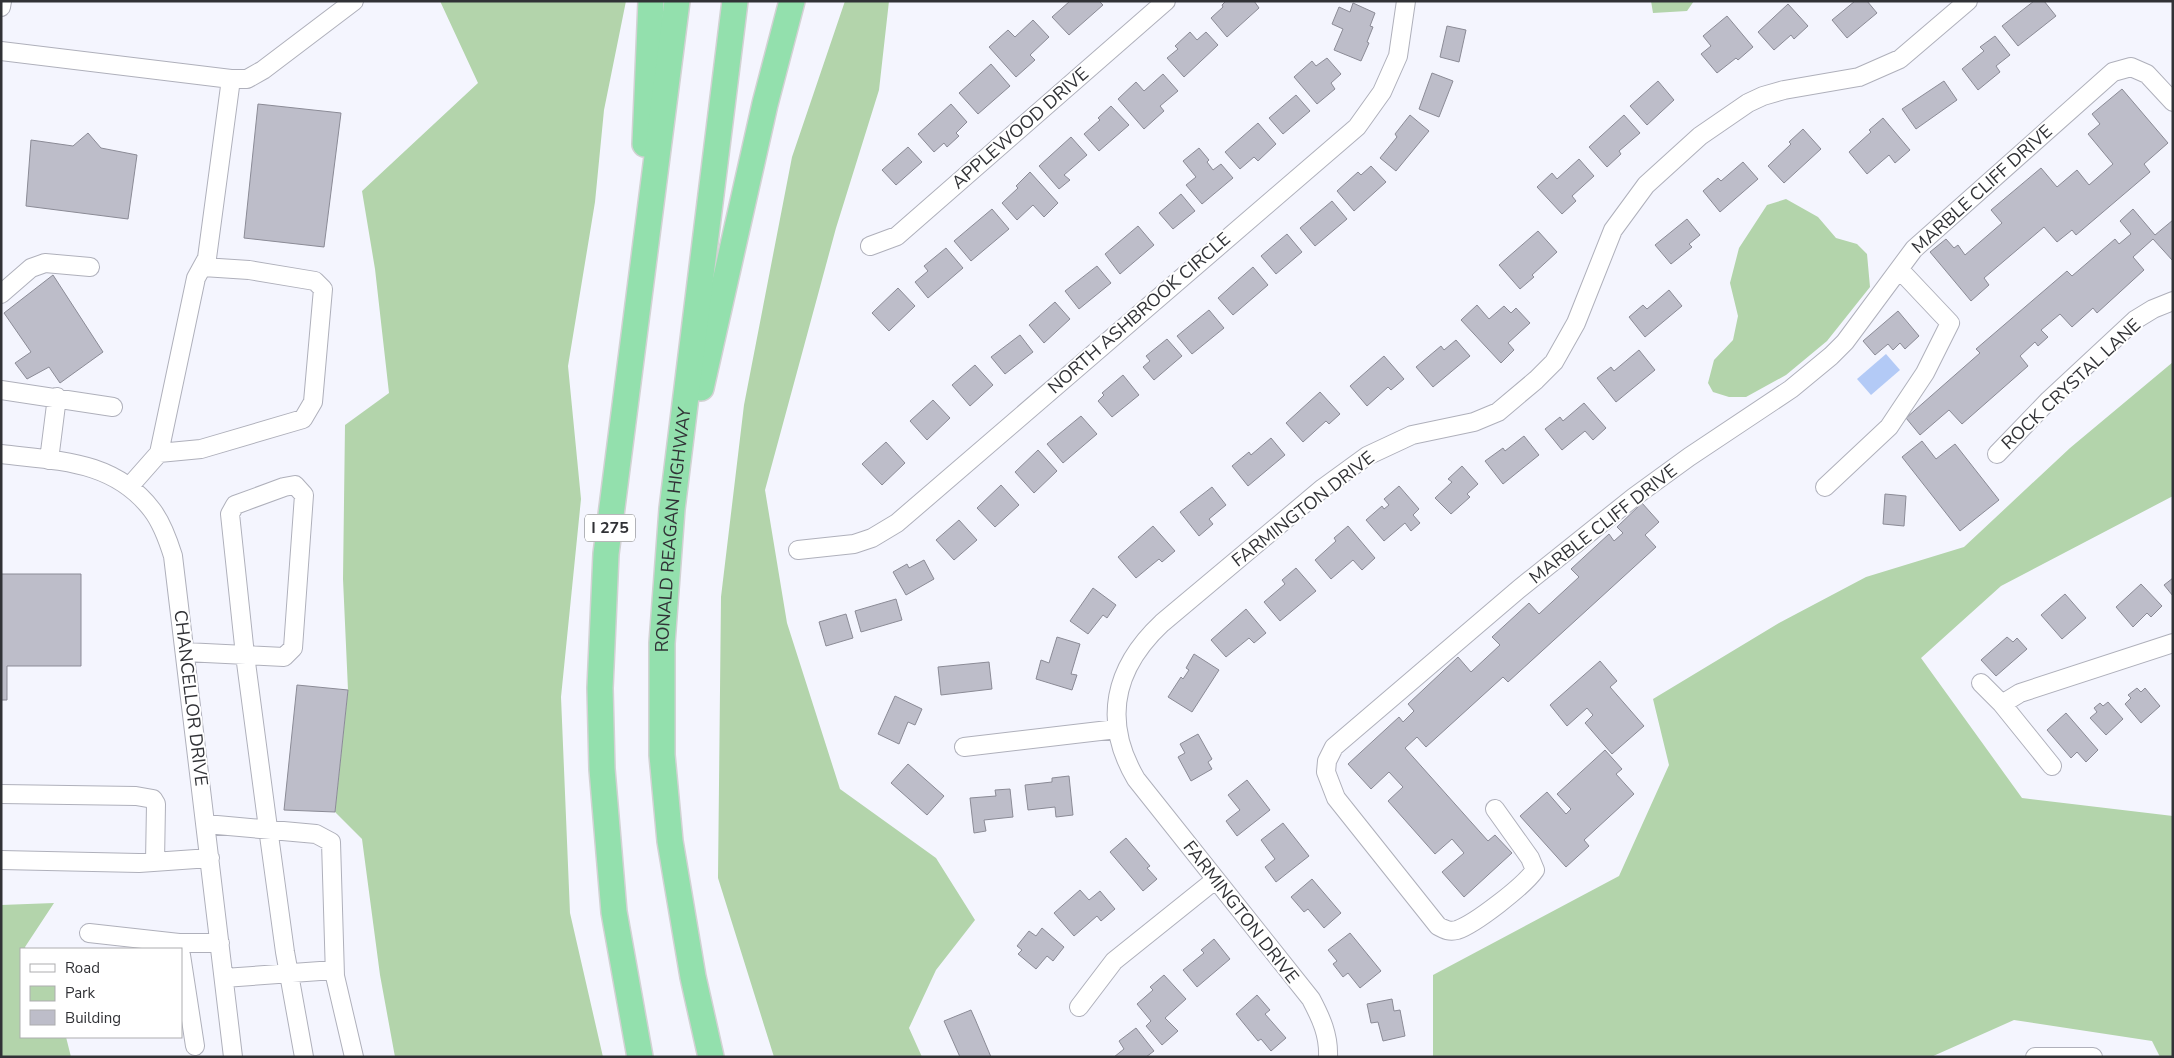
<svg xmlns="http://www.w3.org/2000/svg" width="2174" height="1058" font-family="'Nunito Sans',sans-serif">
	<style>
		.green { fill: #b3d4ab }
		.water { fill: #b3caf6 }
		.building { fill: #bdbdc9; stroke: #8b8b96 }
		.lines { fill: none; stroke-linecap: round; stroke-linejoin: round }
		.minor-casing { stroke: #afb0bb; stroke-width: 20 }
		.highway-casing { stroke: #d2d2d3; stroke-width: 28 }
		.minor { stroke: #fff; stroke-width: 18 }
		.highway { stroke: #93e0ad; stroke-width: 25 }
		.labels { text-anchor: middle; dominant-baseline: central; stroke-width: 4; stroke-linejoin: round; paint-order: stroke }
		.shield { fill: #fff; stroke: #6f7072; stroke-width: 1 }
		.shield-label { font-size: 16px; font-weight: bold; fill: #313236 }
		.street-label { font-size: 18px; fill: #313236; stroke: #fff }
	</style>
	<rect width="100%" height="100%" fill="#f4f5fe"/>
	<!-- green -->
	<path class="green" d="M440 1H626L604 110 595 202 568 366 581 499 561 697 570 913 603 1057H395L380 975 362 839 335 812 348 690 343 579 345 425 389 393 375 269 362 191 478 83Z
		M845 1H889L879 90 836 228 765 490 787 623 840 789 936 858 975 920 936 970 909 1028 922 1057H774L718 878 721 597 744 405 792 157Z
		M1651 1H1694L1687 11 1653 13Z
		M1786 199 1818 217 1836 238 1857 244 1867 254 1870 287 1827 341 1786 375 1746 397H1729L1713 392 1708 383 1714 360 1733 340 1738 316 1730 283 1739 248 1767 205Z
		M2173 362V496L2001 586 1921 658 2022 798 2173 816V1057H2160L2152 1041 2014 1020 1931 1057H1433V975L1619 876 1669 765 1653 699 1779 623 1866 577 1964 547 2070 448Z
		M54 903 25 947 26 949H21V1037H66L71 1057H1V905Z"/>
	<!-- water -->
	<path class="water" d="M1886 354 1900 370 1871 395 1857 379Z"/>
	<!-- building -->
	<path class="building" d="M1070 1H1099L1103 5 1069 35 1052 17Z
		M1226 1H1254L1259 8 1227 37 1211 18 1223 7 1222 5Z
		M1855 1H1867L1877 13 1847 38 1832 20Z
		M2034 1H2044L2056 16 2018 46 2002 26Z
		M1353 3 1375 13 1370 26 1373 27 1367 42 1369 43 1361 61 1334 50 1343 29 1332 24 1339 7 1350 12Z
		M1788 4 1808 26 1794 39 1791 35 1774 50 1758 32Z
		M1727 16 1753 47 1738 60 1736 58 1717 73 1701 54 1711 46 1703 36Z
		M1033 20 1049 37 1030 55 1035 60 1016 77 989 47 1008 30 1015 37Z
		M1447 26 1466 30 1459 62 1440 57Z
		M1190 32 1197 40 1206 32 1218 45 1184 77 1167 58 1178 49 1175 46Z
		M1995 36 2010 55 1996 66 2000 72 1978 90 1962 69 1984 51 1980 47Z
		M1327 58 1341 74 1331 83 1335 89 1317 104 1294 77 1312 61 1316 66Z
		M991 64 1010 86 978 114 959 93Z
		M1432 73 1453 81 1439 117 1419 109Z
		M1163 74 1178 91 1160 106 1164 111 1144 129 1118 99 1136 82 1144 91Z
		M1658 81 1674 100 1647 125 1630 106Z
		M1944 81 1957 100 1916 129 1902 109Z
		M2122 89 2168 143 2144 164 2150 172 2076 235 2072 230 2057 242 2044 227 1984 278 1989 285 1971 301 1930 252 1946 239 1954 248 1958 245 1965 255 2002 223 1991 210 2041 168 2057 187 2077 170 2089 185 2113 164 2088 134 2100 124 2092 114Z
		M1296 95 1310 111 1283 134 1269 118Z
		M258 104 341 113 324 247 244 238Z
		M951 104 967 122 956 133 959 136 947 147 944 143 934 152 918 134Z
		M1111 106 1129 125 1099 151 1084 134 1100 120 1098 118Z
		M1410 115 1429 131 1396 171 1380 158 1397 137 1395 134Z
		M1624 115 1640 133 1619 151 1621 154 1607 167 1589 147Z
		M1883 118 1910 150 1895 163 1889 155 1867 174 1849 152 1871 132 1869 130Z
		M1258 123 1276 144 1258 161 1254 157 1240 169 1225 152Z
		M1803 129 1821 149 1784 183 1768 166 1791 144 1789 142Z
		M88 133 101 148 137 155 128 219 26 206 31 140 73 146Z
		M1071 137 1087 155 1064 175 1070 180 1059 189 1039 166Z
		M908 147 922 162 896 185 882 170Z
		M1199 148 1209 160 1207 162 1213 170 1221 164 1233 178 1202 204 1186 185 1196 177 1183 161Z
		M1579 159 1594 176 1572 196 1576 201 1562 214 1537 187 1552 173 1557 179Z
		M1743 162 1758 179 1720 212 1703 191 1718 178 1721 181Z
		M1371 166 1386 182 1354 211 1337 191 1358 172 1361 175Z
		M1030 172 1058 203 1044 217 1033 205 1017 220 1002 203 1018 188 1016 186Z
		M1181 194 1195 211 1173 229 1159 213Z
		M1332 201 1347 219 1315 246 1300 228Z
		M992 209 1009 229 971 261 954 241Z
		M2133 209 2155 235 2173 220V261L2153 239 2133 257 2144 270 2097 313 2093 308 2072 327 2060 314 2041 330 2048 337 2038 346 2035 342 2020 356 2028 366 1962 424 1949 410 1920 435 1906 418 1980 353 1976 349 2067 271 2072 276 2115 239 2119 244 2131 234 2120 221Z
		M1687 219 1700 235 1689 244 1692 247 1671 264 1655 245Z
		M1138 226 1154 245 1120 274 1105 254Z
		M1538 231 1557 252 1532 275 1534 277 1520 289 1499 265Z
		M1287 234 1302 252 1276 274 1261 256Z
		M946 248 963 268 928 298 915 282 928 271 924 266Z
		M1097 266 1111 283 1079 309 1065 291Z
		M1253 267 1268 285 1233 315 1218 298Z
		M53 275 103 352 60 383 49 367 27 379 15 363 31 352 4 313Z
		M898 288 915 306 889 331 872 313Z
		M1669 290 1682 306 1645 337 1629 317 1643 305 1647 309Z
		M1055 302 1070 319 1044 343 1029 325Z
		M1477 305 1489 319 1504 306 1511 313 1516 308 1530 323 1508 343 1514 350 1501 363 1461 320Z
		M1209 310 1224 328 1192 354 1177 336Z
		M1898 311 1919 336 1905 349 1900 343 1893 350 1888 344 1875 355 1863 341Z
		M1020 335 1033 352 1005 374 991 357Z
		M1167 339 1182 356 1154 380 1143 367 1150 361 1146 356Z
		M1456 340 1470 356 1433 387 1416 367 1441 346 1444 350Z
		M1639 350 1655 370 1616 402 1597 378 1611 367 1614 371Z
		M1384 356 1404 379 1391 390 1388 387 1367 406 1350 386Z
		M975 365 993 385 970 406 952 385Z
		M1123 375 1139 395 1112 417 1098 401 1104 395 1102 393Z
		M1320 392 1340 414 1329 424 1326 421 1303 442 1286 423Z
		M933 400 950 418 927 440 910 421Z
		M1584 403 1606 428 1593 440 1585 431 1562 450 1545 429 1560 417 1563 421Z
		M1081 416 1097 434 1063 463 1047 444Z
		M1524 436 1539 455 1503 484 1485 461 1503 448 1505 451Z
		M1271 438 1285 455 1248 486 1232 466 1249 452 1251 455Z
		M1922 441 1936 459 1955 444 1999 500 1960 531 1902 457Z
		M886 442 905 463 882 485 862 464Z
		M1038 450 1057 471 1034 493 1015 472Z
		M1462 466 1478 484 1467 494 1470 497 1451 514 1435 498 1452 482 1448 479Z
		M1001 485 1019 505 995 527 977 508Z
		M1399 486 1419 509 1413 515 1420 523 1411 531 1405 523 1384 541 1366 520 1382 506 1384 509 1389 505 1384 499Z
		M1212 487 1226 505 1209 519 1213 524 1199 536 1180 512Z
		M1885 494 1906 496 1904 526 1883 524Z
		M1642 503 1659 522 1645 535 1656 547 1508 682 1503 677 1426 747 1417 737 1405 748 1488 841 1495 835 1512 853 1464 897 1442 872 1464 853 1452 839 1435 854 1388 801 1403 787 1389 772 1371 789 1348 764 1399 717 1403 722 1414 711 1408 704 1458 657 1471 672 1500 645 1492 637 1529 603 1539 614 1579 577 1571 569 1609 534 1614 541 1623 533 1617 527Z
		M959 520 977 540 954 560 936 540Z
		M1153 526 1175 551 1162 562 1159 559 1136 578 1118 557Z
		M1348 526 1375 558 1362 570 1353 560 1331 579 1315 560 1336 541 1334 538Z
		M924 560 934 579 906 595 893 572 907 564 909 568Z
		M1296 568 1316 591 1280 621 1264 602 1285 584 1282 580Z
		M1 574H81V666H7V700H1Z
		M2173 578V596L2164 585Z
		M2141 584 2162 606 2151 617 2147 613 2133 627 2116 607Z
		M1093 588 1116 605 1107 618 1103 615 1088 634 1070 621Z
		M2065 594 2086 618 2062 639 2041 615Z
		M896 599 902 620 861 632 855 611Z
		M1246 609 1266 633 1254 643 1249 638 1226 657 1211 640Z
		M846 614 853 638 826 646 819 622Z
		M1057 637 1080 644 1071 674 1077 675 1072 690 1036 679 1041 660 1049 663Z
		M2007 637 2013 642 2017 638 2027 649 1996 676 1981 660Z
		M1194 654 1219 670 1192 712 1168 697 1181 677 1183 679 1189 670 1186 668Z
		M1600 661 1617 681 1610 687 1644 726 1612 754 1585 723 1593 715 1587 708 1567 726 1550 705Z
		M989 662 992 689 941 695 938 667Z
		M297 685 348 690 335 812 284 810Z
		M2137 688 2141 692 2145 688 2160 706 2141 723 2125 704 2131 698 2128 695Z
		M895 696 922 709 915 725 908 722 899 744 878 734Z
		M2108 702 2123 719 2106 735 2090 718 2097 712 2094 708 2100 703 2103 706Z
		M2066 713 2098 750 2086 762 2077 752 2071 758 2047 730Z
		M1198 734 1212 759 1208 762 1212 769 1191 781 1178 757 1185 753 1180 744Z
		M1605 750 1622 769 1616 774 1634 794 1584 840 1589 846 1566 867 1520 816 1547 792 1566 814 1571 809 1557 794Z
		M908 764 944 796 927 815 891 783Z
		M1069 776 1073 815 1056 817 1055 807 1028 810 1025 785 1052 782V778Z
		M1247 780 1270 810 1237 836 1226 821 1240 810 1228 795Z
		M1010 789 1013 817 984 820 986 831 974 833 970 798 996 796 995 790Z
		M1283 823 1309 856 1276 882 1265 867 1275 859 1261 840Z
		M1126 838 1150 866 1147 868 1157 879 1143 891 1110 852Z
		M1312 879 1341 913 1324 928 1308 909 1304 912 1291 897Z
		M1080 890 1089 900 1100 891 1115 909 1101 921 1097 916 1074 936 1054 913Z
		M1042 928 1064 947 1053 961 1047 956 1036 969 1018 954 1022 950 1017 946 1029 931 1036 936Z
		M1350 933 1381 971 1360 988 1348 973 1343 977 1333 964 1337 961 1328 950Z
		M1214 939 1230 959 1197 987 1183 970 1204 953 1201 950Z
		M1164 975 1186 999 1165 1018 1178 1031 1162 1045 1146 1026 1151 1021 1137 1004 1153 990 1150 987Z
		M1257 995 1270 1010 1265 1014 1286 1038 1271 1051 1261 1039 1258 1041 1236 1014Z
		M1392 999 1394 1011 1400 1010 1405 1036 1383 1041 1378 1022 1371 1023 1367 1004Z
		M971 1010 975 1019 991 1057H960L944 1021Z
		M1136 1028 1154 1051 1146 1057H1114L1124 1049 1119 1041Z"/>
	<g class="lines">
		<defs>
			<path id="minor" d="M1 7 2 1
				M1 51 231 79H247L263 70 354 1
				M870 246 897 236 1166 1
				M1 294 31 268 45 263 90 267
				M1 390 113 407
				M159 453 201 449 303 419 313 402 323 289 315 281 249 270 203 267
				M1 454C58 461 114 460 152 510 162 523 168 540 173 556L233 1057
				M1997 454 2049 400 2135 320 2153 309 2173 301
				M49 460 57 397
				M129 487 159 453 196 278 207 258 231 79
				M1825 487 1889 427 1925 373 1950 323 1899 269
				M798 550 854 544 872 538 897 523 1357 127 1382 92 1398 56 1406 1
				M185 652 284 657 293 648 304 495 295 485 284 487 235 505 230 514 245 655 268 828 285 952 304 1057
				M1981 683 2002 704 2052 766
				M2002 704 2020 693 2173 643
				M964 747 1117 729
				M1 794 136 796 153 799 156 804 155 862
				M1495 809 1530 858 1535 870C1524 886 1475 924 1457 930 1450 932 1445 930 1438 926L1336 798 1326 772 1327 761 1334 747 1519 589 1634 497 1689 457 1791 389 1831 356 1845 342 1914 249 2113 72 2131 67 2147 74 2173 102
				M206 824 316 834 331 842 335 976 354 1057
				M1 860 139 863 210 858
				M89 933 179 943H220
				M181 955 195 1046
				M224 978 334 970
				M1079 1007 1114 961 1215 880
				M1328 1057C1329 1035 1321 1018 1311 999L1136 779C1102 721 1114 668 1162 623L1323 488 1367 456 1412 435 1474 422 1498 412 1536 380 1554 362 1576 323 1613 230 1646 185 1700 136 1748 103 1763 96 1784 90 1859 77 1900 59 1968 1
				M2035 1057H2093"/>
			<g id="highway">
				<path d="M645 144 651 1"/>
				<path d="M701 388 765 104 792 1"/>
				<path d="M640 1057 614 912 602 769 600 688 606 554 677 1"/>
				<path id="s1" d="M711 1057 693 977 670 841 662 755V643L672 509 735 1"/>
			</g>
		</defs>
		<!-- minor casing -->
		<use href="#minor" class="minor-casing"/>
		<!-- highway casing -->
		<use href="#highway" class="highway-casing"/>
		<!-- minor -->
		<use href="#minor" class="minor"/>
		<!-- highway -->
		<use href="#highway" class="highway"/>
	</g>
	<g class="labels">
		<!-- shield labels -->
		<rect class="shield" x="585" y="514.5" width="50" height="27" rx="4"/>
		<g class="shield-label">
			<text x="610" y="528">I 275</text>
		</g>
		<!-- street labels -->
		<g class="street-label">
			<text transform="translate(1020 128) rotate(-41)">APPLEWOOD DRIVE</text>
			<text transform="translate(1982 189) rotate(-42)">MARBLE CLIFF DRIVE</text>
			<text transform="translate(1139 313) rotate(-41)">NORTH ASHBROOK CIRCLE</text>
			<text transform="translate(2071 384) rotate(-43)">ROCK CRYSTAL LANE</text>
			<text transform="translate(1303 509) rotate(-38)">FARMINGTON DRIVE</text>
			<text transform="translate(1603 524) rotate(-38)">MARBLE CLIFF DRIVE</text>
			<text stroke="none"><textPath href="#s1" startOffset="532">RONALD REAGAN HIGHWAY</textPath></text>
			<text transform="translate(191 698) rotate(83)">CHANCELLOR DRIVE</text>
			<text transform="translate(1241 912) rotate(52)">FARMINGTON DRIVE</text>
		</g>
	</g>
	<!-- border -->
	<rect width="2174" height="1058" fill="none" stroke="#313236" stroke-width="5"/>
	<!-- legend -->
	<rect x="20" y="948" width="162" height="90" fill="#ffffff" stroke="#adadaf"/>
	<rect x="30" y="964" width="25" height="8" fill="#ffffff" stroke="#adadaf"/>
	<text x="65" y="973" font-size="15" fill="#313236">Road</text>
	<rect x="30" y="986" width="25" height="15" fill="#b3d4ab" stroke="#adadaf"/>
	<text x="65" y="998" font-size="15" fill="#313236">Park</text>
	<rect x="30" y="1010" width="25" height="15" fill="#bdbdc9" stroke="#adadaf"/>
	<text x="65" y="1023" font-size="15" fill="#313236">Building</text>
</svg>
